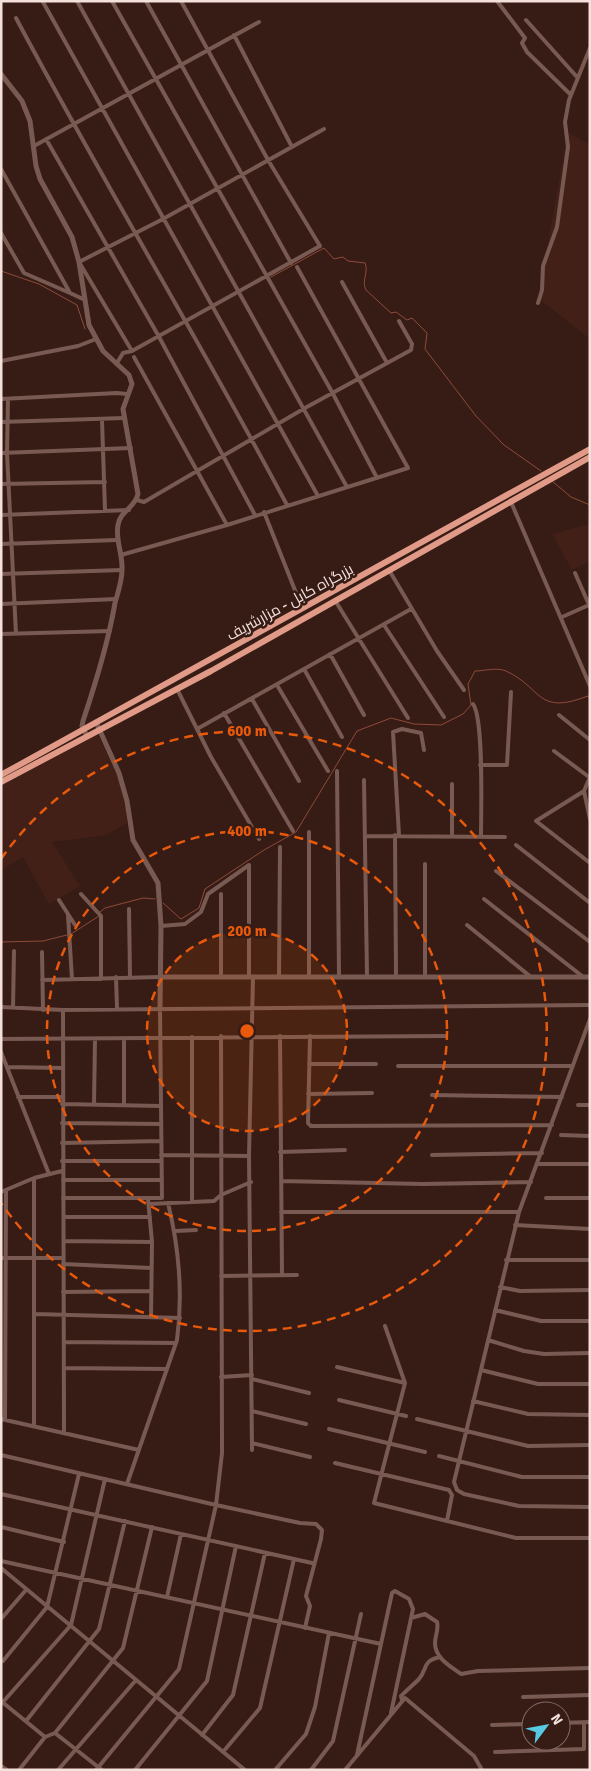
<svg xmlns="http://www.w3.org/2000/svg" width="591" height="1771" font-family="Signika,Cairo,sans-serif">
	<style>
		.built { fill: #422018 }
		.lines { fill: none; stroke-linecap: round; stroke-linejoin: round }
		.stream { stroke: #8f4a39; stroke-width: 1 }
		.minor { stroke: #795a52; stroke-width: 4 }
		.tertiary { stroke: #795a52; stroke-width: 5 }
		.trunk { stroke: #e09a87; stroke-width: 6 }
		.ring { fill: none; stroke: #e8590c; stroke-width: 2.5; stroke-dasharray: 9 6 }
		.labels { text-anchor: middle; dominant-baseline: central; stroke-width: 5; stroke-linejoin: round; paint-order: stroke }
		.street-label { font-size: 15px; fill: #f4e1dc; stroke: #361c15 }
		.centre { fill: #e8590c; stroke: #361c15; stroke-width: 2.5 }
		.ring-label { font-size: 15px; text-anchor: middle; font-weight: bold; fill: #e8590c; stroke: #361c15; stroke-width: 5; stroke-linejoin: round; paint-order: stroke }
	</style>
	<rect width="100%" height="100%" fill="#361c15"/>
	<!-- built -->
	<path class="built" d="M568 132 590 145V339L538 298Z
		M586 525H590V561L572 570 552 534Z
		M97 734 116 772 126 805 127 823 107 835 52 842 80 886 49 904 23 857 1 870V786Z"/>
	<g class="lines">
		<!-- stream -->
		<path class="stream" d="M1 271 39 284 77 305 85 329
			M271 277 324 248 334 259 343 257 348 261 365 263C369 272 361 281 366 290L391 313 396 312 407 320 412 318 427 333 425 349 476 416 504 445 541 471
			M552 481 571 497 590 505
			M163 903 181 919 199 908 205 889 264 850 296 832 357 731 391 718 414 724 441 725 463 714 471 705 468 684 475 671C484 671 497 667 506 671 543 688 536 716 588 696L590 700
			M100 912 105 908 143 898 155 899
			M71 934 99 916
			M1 942 43 941 67 935"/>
		<!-- minor -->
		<path class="minor" d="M77 1 347 487
			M112 1 332 392 377 478
			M146 1 291 263
			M497 1 525 38 522 43 527 52 571 95
			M43 2 318 496
			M16 18C103 182 200 341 287 505
			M526 20 577 77
			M234 35 292 147
			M46 139 158 335 255 515
			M34 146 259 22
			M1 169 70 293 83 299
			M1 233 24 273 70 293
			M342 282 387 363
			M538 303 542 290 543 266 557 227 568 147 565 122 569 100 590 48
			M132 351 79 262 163 219 324 129
			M134 357 227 525
			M1 361 78 346 96 339
			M117 363 123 353 132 351 320 246 268 160 181 1
			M1 399 117 393 127 394
			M8 399 7 453 16 634
			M102 420 105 510
			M1 422 124 418
			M1 453 131 448
			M1 484 105 482
			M137 500 144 502 305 408 411 350 412 344 399 321
			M511 502 590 686
			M264 512 302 608
			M1 515 129 510
			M1 544 117 540
			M121 555 227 525 408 468 297 267
			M389 570 437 651 464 690
			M575 573 590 607
			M1 574 122 570
			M336 602 408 718
			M1 604 116 599
			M562 617 589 605
			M384 625 444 717
			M1 634 110 631
			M330 654 364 715
			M304 669 342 737
			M277 685 328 771
			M177 689 211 757 259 839
			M252 699 299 781
			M473 704C484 718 481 813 481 837
			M224 713 293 831
			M559 715 590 740
			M197 729 411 609
			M554 751 589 777
			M480 765H507L511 692
			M337 771 339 976
			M590 777 584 791 590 819
			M364 780 367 976
			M584 791 536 821 590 863
			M309 832V977
			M395 835 396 976
			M399 835 393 732 402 729 421 733 424 750
			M366 836 505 837
			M452 836V784
			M516 845 590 903
			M425 864V977
			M496 871 590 942
			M81 894 101 916V979
			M221 894V976
			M484 899 582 976
			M59 900 75 925
			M129 909 130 977
			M68 915 72 979
			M467 925 531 977
			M161 926 185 924 201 912 208 894 249 865V976
			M42 952 43 1010
			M116 977 117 1008
			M279 977 280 847
			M42 980 160 977
			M1 1007 63 1010 590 1005
			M13 1008 14 951
			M63 1010 64 1433
			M590 1019 519 1212 454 1482 457 1490 464 1494 519 1506 590 1507
			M280 1036 282 1274
			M310 1036 308 1123 311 1126 552 1125
			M192 1037V1202
			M1 1039 446 1036
			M1 1052 49 1174
			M309 1064H376
			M398 1066H573
			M8 1067 62 1068
			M308 1094 372 1093
			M432 1095 562 1097
			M18 1097H62
			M62 1104 160 1106
			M94 1105 95 1039
			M124 1105V1038
			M578 1105H590
			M62 1123 161 1124
			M561 1135 590 1136
			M62 1143 161 1141
			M280 1152 345 1150
			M161 1155 249 1156
			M432 1155 542 1153
			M62 1161H160
			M538 1164H590
			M34 1178V1426
			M63 1180H162
			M281 1181 423 1184 531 1182
			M1 1192 34 1178 62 1171
			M63 1198H162L160 1009
			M546 1198H590
			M148 1199 152 1242 151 1317
			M149 1204 214 1201 221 1195 251 1182
			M281 1212H519
			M64 1217H150
			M515 1225 590 1229
			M175 1231 196 1230
			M64 1241 152 1242
			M1 1258H63
			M506 1260H590
			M63 1264 151 1268
			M221 1276 297 1275
			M500 1287 520 1291 590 1290
			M63 1292 150 1291
			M495 1310 541 1321H590
			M35 1314 180 1318
			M385 1326 405 1383 374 1503 516 1538H590
			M488 1340 524 1351 544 1354 590 1353
			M64 1342 176 1343
			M337 1367 405 1383
			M64 1368 166 1369
			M481 1370 538 1384H590
			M221 1377 252 1375
			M252 1379 309 1393
			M339 1400 406 1416
			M473 1401 528 1414 590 1415
			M252 1411 306 1424
			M1 1419 139 1450
			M5 1419 6 1191
			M417 1419 528 1446 590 1445
			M329 1429 425 1452
			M252 1443 310 1457
			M252 1450 249 1156 253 977
			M1 1455 216 1505 300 1523 316 1524 322 1530 321 1539 306 1596 310 1606 305 1628
			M439 1456 522 1477H590
			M335 1463 449 1490 452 1495 447 1521
			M127 1484 177 1340C183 1295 179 1248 168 1203
			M1 1494 312 1563
			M1 1527 64 1542
			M1 1561 381 1644
			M1 1568 245 1770
			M167 1597 181 1534
			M411 1618 425 1614 437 1622C439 1630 435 1635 435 1643 435 1658 450 1666 461 1674L478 1671 590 1668
			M1 1619 26 1590
			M3 1661 47 1607 79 1474
			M523 1697 590 1695
			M402 1700 401 1696C407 1690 413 1685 419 1679 428 1668 422 1661 440 1657
			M1 1701 45 1737 55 1733 102 1770
			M3 1702 71 1625 105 1479
			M26 1721 99 1629 125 1521
			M561 1723 590 1722
			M492 1725 531 1724
			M55 1733 123 1648 152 1527
			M202 1735 233 1695 265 1553
			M223 1752 260 1708 294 1559
			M495 1752 584 1749V1722
			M357 1755 392 1593 395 1591 409 1599 413 1609 391 1713
			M1 1766 7 1770
			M19 1770 45 1737
			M58 1770 136 1680
			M96 1770 179 1669 216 1505 222 1453 221 1036
			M135 1770 207 1681 236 1546
			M275 1770 306 1734 315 1707 329 1633
			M311 1770 333 1741 361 1614
			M345 1770 405 1698 474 1756 482 1770"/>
		<!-- tertiary -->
		<path class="tertiary" d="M1 74 22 101 30 121 36 166 40 179 72 237 79 262 89 325 103 351 129 375 132 384 123 409 138 494C135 508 120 511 118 525 115 540 123 554 122 570 122 581 118 592 115 603 108 644 96 682 83 721L82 726 87 736
			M96 722 119 773 127 801 133 840 158 883 161 926 160 1009
			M160 977H590"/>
		<!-- trunk -->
		<path class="trunk" d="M1 775 590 449
			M1 782 211 671 590 457"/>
	</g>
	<!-- distance rings -->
	<circle cx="247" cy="1031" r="100" fill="#e8590c" fill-opacity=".12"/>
	<g class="ring">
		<circle cx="247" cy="1031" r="100"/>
		<circle cx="247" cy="1031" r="200"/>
		<path d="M1 859A300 300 0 1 1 1 1203"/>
	</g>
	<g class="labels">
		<!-- street labels -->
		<g class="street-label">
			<text transform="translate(290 602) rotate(-29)">بزرگراه کابل - مزارشریف</text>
		</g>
	</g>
	<circle cx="247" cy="1031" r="8" class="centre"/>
	<g class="ring-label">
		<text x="247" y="736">600 m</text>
		<text x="247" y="836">400 m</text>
		<text x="247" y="936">200 m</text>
	</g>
	<!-- border -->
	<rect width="591" height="1771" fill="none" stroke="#f4e1dc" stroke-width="5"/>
	<!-- north arrow -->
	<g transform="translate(546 1726) rotate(58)"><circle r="24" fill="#361c15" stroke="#826b65"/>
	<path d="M0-4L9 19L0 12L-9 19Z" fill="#57c9e3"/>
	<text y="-8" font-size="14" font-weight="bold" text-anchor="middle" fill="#f4e1dc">N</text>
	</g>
</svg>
